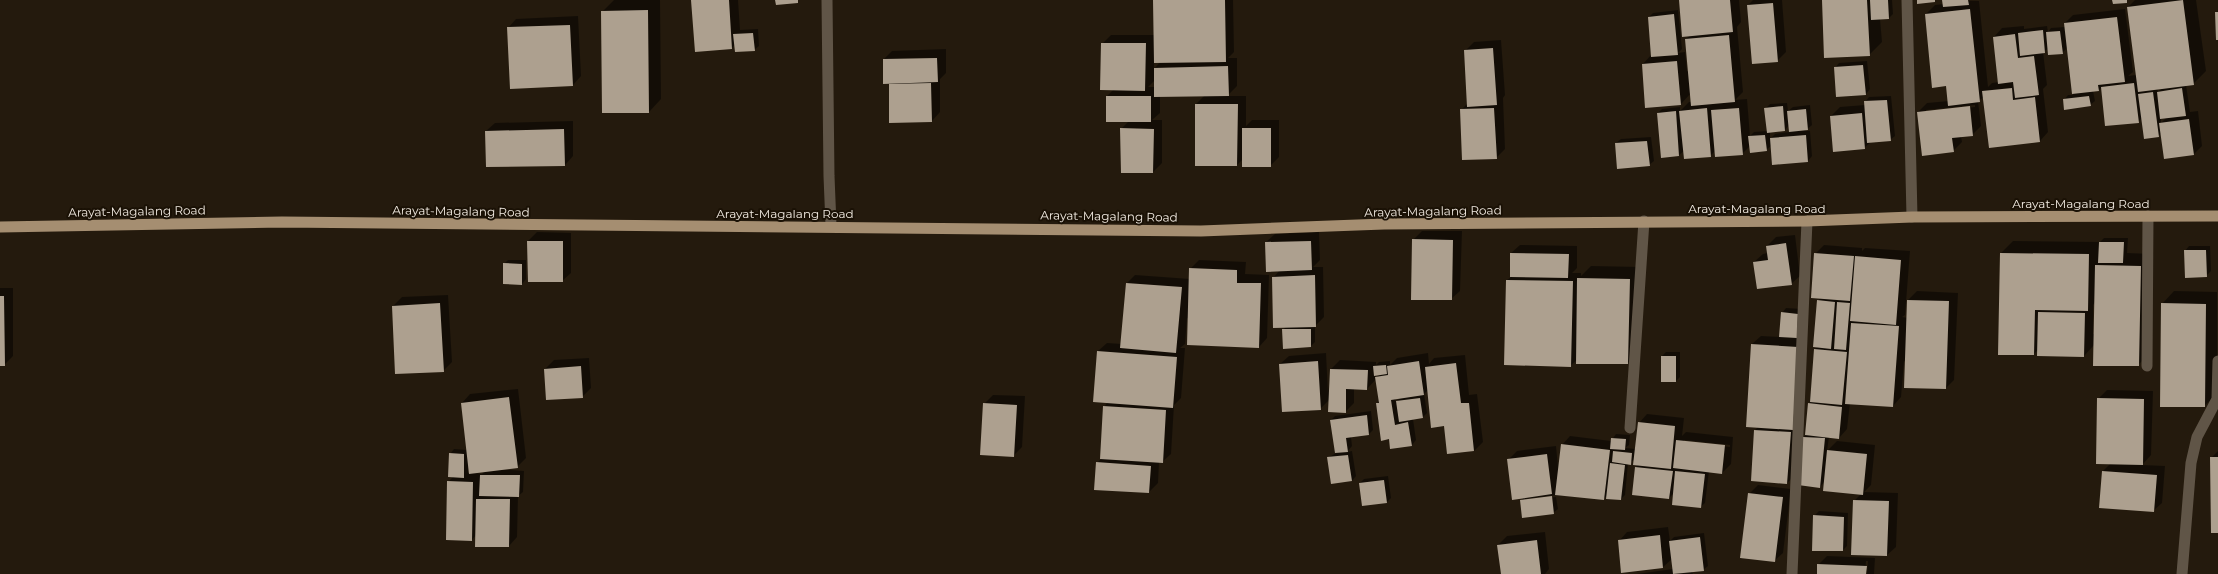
<svg xmlns="http://www.w3.org/2000/svg" width="2218" height="574" font-family="Montserrat,sans-serif">
	<style>
		.shadow { fill: #0007; fill-rule: evenodd }
		.building { fill: #ada08f }
		.lines { fill: none; stroke-linecap: round; stroke-linejoin: round }
		.minor { stroke: #605547; stroke-width: 11 }
		.primary { stroke: #a58e71; stroke-width: 11 }
		.labels { text-anchor: middle; dominant-baseline: central; stroke-width: 4; stroke-linejoin: round; paint-order: stroke }
		.street-label { font-size: 12px; fill: #f2ebe2; stroke: #1a1105 }
	</style>
	<rect width="100%" height="100%" fill="#241a0d"/>
	<!-- shadow -->
	<path class="shadow" d="M614 0H660L661 99 649 112 602 12Z
		M692 0H738L740 30 758 29 759 46 754 50 735 44 732 48Z
		M1154 0H1233L1234 52 1228 58H1237V86L1227 96H1246V126L1252 120H1279V157L1270 166 1243 159 1237 165 1196 104 1205 95 1160 96V113L1152 120H1162V163L1153 172 1121 129 1129 121H1107V96L1114 89 1102 44 1111 35H1155ZM1154 62H1160L1154 69ZM1155 80V87H1148Z
		M1680 0H1739L1741 22 1737 27 1743 92 1735 100 1747 99 1750 136 1754 132 1768 131 1765 109 1770 104 1787 103 1788 111 1793 107 1810 105 1812 125 1805 131H1810L1812 156 1808 161 1771 146 1766 150 1750 146 1742 154 1715 151 1710 156 1684 151 1679 155 1662 157 1658 113 1662 109 1680 107V111L1689 102H1692L1691 93 1681 104 1643 64 1651 55 1649 17 1653 13 1678 10 1682 49 1678 53 1685 52 1687 71H1689L1686 39 1691 35ZM1789 125 1790 132 1775 134 1770 139V131L1785 130Z
		M1753 0H1782L1786 52 1777 61 1748 5Z
		M1823 0H1892L1893 14 1889 18 1880 19 1882 42 1869 55Z
		M1943 0 1979 1 1988 87 1992 83 1999 82 1994 37 2002 28 2024 26V29L2047 26 2048 32 2051 28 2065 27V23L2073 15 2125 9 2133 72 2128 76 2136 75 2128 7 2135 0H2196L2206 71 2193 84 2186 85 2190 112 2198 111 2202 146 2194 154 2162 133 2158 136 2142 118 2138 122 2102 87 2099 90 2093 91 2095 101 2090 105 2064 100 2068 95H2073L2068 47 2062 53 2049 48 2043 52 2047 85 2043 89 2048 132 2040 141 1984 97 1978 101 1981 126 1972 135 1961 136 1962 142 1953 151 1918 112 1927 103 1949 101 1947 85 1926 14 1935 5 1944 4ZM2157 88H2162L2158 92ZM1975 105V107L1926 112V110ZM2161 118H2166L2161 123Z
		M578 16 581 76 573 85 508 28 516 19Z
		M1501 40 1505 95 1503 98 1505 149 1496 158 1461 110 1468 103 1465 51 1474 42Z
		M946 49V73L940 79V112L932 121 890 122V82L884 59 892 51Z
		M1867 61 1870 89 1866 94 1835 68 1839 63Z
		M1891 96 1895 136 1890 140 1871 142 1864 148 1831 116 1840 107 1865 105V102L1869 97Z
		M573 121V156L565 165 486 131 495 123Z
		M1651 137 1654 161 1649 165 1616 143 1621 139Z
		M1422 231H1462L1460 291 1451 299 1413 240Z
		M537 232 571 233V273L562 281 528 241Z
		M1319 232 1320 260 1313 267H1323L1324 317 1315 326V342L1311 346 1283 330 1287 326 1273 278 1280 270 1266 242 1275 234Z
		M1795 235 1800 276 1791 284 1754 262 1763 254 1768 253 1767 246 1776 237Z
		M2104 238H2128L2127 253 2152 254 2150 353 2138 365 2094 345 2084 356 2038 350 2034 354 2001 253 2013 241 2100 242ZM2095 302V334H2093V305Z
		M1520 245 1577 246V268L1572 273H1581V276L1591 266 1641 267 1640 351 1628 363 1577 360 1570 366 1507 280 1511 277V253Z
		M1824 245 1862 248V251L1865 248 1910 251 1905 315 1902 317 1908 318V300L1917 291 1958 293 1954 380 1946 388 1904 361 1901 397 1893 406 1850 403 1847 429 1839 438 1829 437 1827 451 1837 441 1875 445 1871 485 1864 492 1898 493 1896 547 1887 555 1854 501 1861 494 1825 481 1820 487 1799 484 1804 437 1807 434 1815 349 1818 347V301L1821 297 1815 254Z
		M2189 246H2210L2211 271 2206 276 2185 251Z
		M508 260H526V279L522 284 504 264Z
		M1199 260 1246 262 1245 274 1269 275 1267 338 1259 347 1187 318 1185 344 1180 348H1185L1181 398 1174 405 1171 454 1162 462H1159L1158 483 1149 492 1095 489 1097 463 1101 459 1104 407 1108 402 1098 351 1107 343 1122 344 1127 283 1135 275 1190 279V269Z
		M0 288H13V356L4 365H0Z
		M2174 291 2217 292V394L2204 406 2162 304Z
		M448 295 452 362 443 371 393 306 402 297Z
		M1786 308 1802 309 1801 333 1795 338 1806 339 1796 474 1787 483 1752 480 1755 430 1758 427 1752 344 1761 336 1780 337 1782 313Z
		M1666 352H1680V377L1676 381 1662 356Z
		M1326 353 1328 394 1331 369 1340 360 1376 362V365L1379 362 1390 361V365L1397 358 1428 353 1429 364 1434 358 1465 355 1469 395 1477 394 1483 442 1474 451 1445 425 1428 390 1424 394 1427 413 1423 417 1413 419 1416 440 1412 445 1390 438 1377 404 1380 400 1377 378 1367 389 1354 388V403L1345 412 1330 399 1320 409 1280 364 1289 356ZM1376 374H1380L1375 379ZM1400 398 1396 402 1395 399Z
		M589 358 591 388 582 397 545 369 554 360Z
		M518 389 526 458 517 467 497 469 524 471 523 492 518 496 517 537 509 546 476 535 472 540 448 482 453 477 450 454 454 449 467 450 462 403 470 394ZM468 463 470 473H468ZM485 471 482 474 474 473V472Z
		M2107 390 2153 391 2151 455 2142 465 2165 466 2162 503 2153 511 2103 471 2111 463 2098 399Z
		M993 395 1025 396 1022 447 1013 456 984 404Z
		M1371 411 1373 430 1369 434 1351 437 1352 446 1347 452 1352 451 1356 476 1352 481 1328 458 1336 453 1331 420 1335 416Z
		M1647 414 1684 418 1682 436 1686 432 1733 437 1731 464 1722 473 1709 471 1705 503 1700 507 1674 493 1669 498 1636 467 1639 464 1634 460 1628 463 1625 495 1621 499 1608 495 1603 499 1556 495 1524 499V501L1556 497 1558 509 1553 513 1521 501 1524 497 1508 460 1517 451 1556 446 1558 467 1562 445 1570 436 1611 441 1616 434 1630 435 1629 445 1625 448 1636 449 1639 423ZM1684 440 1730 445V447L1684 442Z
		M2218 451V532L2211 458Z
		M1388 476 1391 498 1387 502 1360 483 1364 479Z
		M1758 485 1791 489 1783 553 1774 561 1749 494Z
		M1819 511 1848 513 1847 546 1843 550 1814 516Z
		M1668 527 1670 541 1674 537 1704 533 1708 566 1703 570 1692 572 1693 574H1637L1673 569 1672 559 1663 567 1619 541 1627 532Z
		M1545 532 1549 569 1545 574H1502L1498 545 1507 536Z
		M1827 556 1875 558 1874 574H1867L1868 561H1866L1865 574H1818V565Z"/>
	<!-- building -->
	<path class="building" d="M691 0H729L732 49 695 52Z
		M775 0H798V3L776 5Z
		M1153 0H1225L1226 62 1154 63Z
		M1679 0H1730L1733 32 1682 37Z
		M1822 0H1867L1870 56 1824 58Z
		M1870 0H1888L1889 19 1871 20Z
		M1917 0H1935V2L1917 4Z
		M1942 0H1968L1969 5 1943 7Z
		M2112 0H2127V3L2113 4Z
		M2183 0 2194 85 2138 92 2127 7Z
		M1773 3 1778 62 1752 64 1747 5Z
		M1970 9 1980 102 1948 106 1946 86 1932 88 1925 14Z
		M648 10 649 113H602L601 11Z
		M2215 12H2218V40H2216Z
		M1674 14 1678 55 1651 57 1648 17Z
		M2117 17 2125 82 2098 85 2099 91 2072 94 2064 23Z
		M570 25 573 86 510 89 507 27Z
		M2043 30 2045 53 2020 56 2018 33Z
		M2060 31 2063 54 2048 55 2046 32Z
		M753 33 755 51 735 52 733 34Z
		M2015 34 2018 58 2034 56 2039 95 2015 98 2013 82 1998 84 1993 37Z
		M1729 35 1735 102 1691 106 1685 39Z
		M1101 43H1146L1145 91 1100 90Z
		M1493 48 1497 105 1467 107 1464 50Z
		M937 58 938 82 883 84V59Z
		M1677 61 1681 105 1645 108 1642 64Z
		M1863 65 1866 95 1836 97 1834 67Z
		M1228 66 1229 96 1154 97V68Z
		M931 83 932 122 889 123V84Z
		M2134 83 2139 123 2105 126 2101 87Z
		M2012 88 2013 100 2035 97 2040 142 1989 148 1982 91Z
		M2182 88 2186 116 2160 119 2157 92Z
		M2153 92 2159 137 2144 139 2138 94Z
		M1106 96H1151V122H1106Z
		M2089 96 2091 106 2064 110 2063 99Z
		M1887 100 1891 141 1867 143 1864 101Z
		M1195 104H1238L1237 166H1195Z
		M1783 106 1785 131 1767 133 1764 108Z
		M1970 106 1973 136 1952 138 1954 152 1922 156 1917 112Z
		M1494 108 1497 159 1462 160 1460 109Z
		M1707 108 1711 157 1684 159 1679 111Z
		M1739 108 1743 155 1715 157 1711 110Z
		M1806 109 1808 130 1789 132 1787 111Z
		M1676 111 1679 156 1661 158 1657 113Z
		M1862 113 1865 149 1833 152 1830 116Z
		M2189 119 2194 155 2164 159 2159 123Z
		M1120 128 1154 129 1153 173H1121Z
		M1242 128H1271V167H1242Z
		M564 129 565 166 486 167 485 131Z
		M1765 135 1767 151 1750 153 1748 136Z
		M1806 135 1808 162 1772 165 1770 138Z
		M1647 141 1650 166 1617 169 1615 143Z
		M1412 239 1453 240 1452 300H1411Z
		M527 241H563V282H528Z
		M1311 241 1312 270 1266 272 1265 242Z
		M2099 242H2124L2123 263H2098Z
		M1786 243 1792 285 1757 289 1753 262 1768 260 1766 246Z
		M2184 250H2206L2207 277 2185 278Z
		M1510 253 1569 254 1568 278 1510 277Z
		M1814 253 1854 256 1850 301 1811 298Z
		M2000 253 2089 254 2088 311 2035 310 2034 355H1998Z
		M1855 256 1901 260 1896 325 1850 321Z
		M503 263 522 264V285L503 284Z
		M2095 265 2141 266 2139 366H2093Z
		M1189 268 1237 270V283H1261L1259 348 1187 345Z
		M1315 275 1316 327 1273 328 1272 277Z
		M1577 278 1630 279 1628 364H1576Z
		M1506 280 1573 281 1571 367 1504 365Z
		M1126 283 1182 287 1176 353 1120 348Z
		M0 296H4L5 366H0Z
		M1817 300 1835 302 1831 349 1813 347Z
		M1907 300 1949 301 1946 389 1904 388Z
		M1837 302 1850 303 1846 350 1834 349Z
		M440 303 444 372 395 374 392 306Z
		M2161 303 2206 304 2205 407H2160Z
		M1781 312 1798 314 1797 338 1779 337Z
		M2038 312 2085 313 2084 357 2037 356Z
		M1851 323 1899 326 1893 407 1845 404Z
		M1282 329H1311V347L1283 349Z
		M1751 344 1798 347 1793 430 1746 427Z
		M1814 349 1847 352 1842 405 1810 402Z
		M1097 351 1177 357 1173 408 1093 402Z
		M1661 356H1676V382H1661Z
		M1318 361 1321 410 1282 412 1279 364Z
		M1419 361 1424 395 1391 400 1395 425 1408 422 1412 446 1390 449 1389 439 1381 441 1376 403H1379L1375 377 1388 375 1387 366Z
		M1456 363 1461 403H1469L1474 451 1447 454 1444 426 1431 428 1425 367Z
		M1386 365 1387 374 1374 376 1373 366Z
		M581 366 583 398 546 400 544 369Z
		M1330 369 1368 370 1367 390 1346 389V413L1328 412Z
		M509 397 518 468 469 474 461 403Z
		M1420 398 1423 418 1399 422 1396 401Z
		M2097 398 2144 399 2143 465 2096 464Z
		M983 403 1017 405 1014 457 980 455Z
		M1808 403 1842 407 1839 439 1805 435Z
		M1103 406 1166 410 1163 463 1100 459Z
		M1367 415 1369 435 1346 438 1348 452 1335 453 1330 420Z
		M1638 422 1675 426 1671 469 1633 465Z
		M1754 430 1791 432 1787 484 1751 481Z
		M1803 437 1825 438 1820 488 1798 485Z
		M1611 438 1626 439 1625 450 1610 449Z
		M1676 440 1725 445 1722 474 1673 468Z
		M1561 444 1610 450 1604 500 1555 495Z
		M1827 450 1867 454 1863 495 1823 491Z
		M1613 451 1632 453 1631 465 1612 462Z
		M449 453 464 454V478L448 477Z
		M1547 454 1552 494 1512 500 1507 459Z
		M1348 455 1352 481 1331 484 1327 457Z
		M2210 457H2218V533H2211Z
		M1096 462 1151 466 1149 493 1094 490Z
		M1610 463 1625 465 1621 500 1606 499Z
		M1635 467 1673 471 1669 499 1632 495Z
		M1675 471 1705 474 1701 508 1672 505Z
		M2102 471 2157 475 2154 512 2099 508Z
		M480 475H520L519 497 479 496Z
		M1384 480 1387 503 1362 506 1359 483Z
		M447 481 473 482 472 541 446 540Z
		M1748 493 1783 497 1775 562 1740 558Z
		M1552 496 1554 514 1522 518 1520 500Z
		M476 499H510L509 547H475Z
		M1853 500 1889 501 1887 556 1851 555Z
		M1813 515 1844 517 1843 551H1812Z
		M1660 535 1663 568 1621 573 1618 540Z
		M1700 537 1704 571 1673 574 1669 541Z
		M1537 540 1541 574H1501L1497 545Z
		M1817 564 1867 566 1866 574H1817Z"/>
	<g class="lines">
		<!-- minor -->
		<path class="minor" d="M827 0 829 176 831 225
			M1907 0 1912 217
			M2147 366 2148 216
			M1630 428 1644 221
			M1792 574 1807 221
			M2182 574 2191 463 2197 437 2217 399 2218 361"/>
		<!-- primary -->
		<path class="primary" d="M0 227 282 222 1201 231 1384 224 1807 221 1912 217 2218 216"/>
	</g>
	<g class="labels">
		<!-- street labels -->
		<g class="street-label">
			<text x="2081" y="203">Arayat-Magalang Road</text>
			<text x="1757" y="208">Arayat-Magalang Road</text>
			<text transform="translate(137 211) rotate(-1)">Arayat-Magalang Road</text>
			<text transform="translate(461 211) rotate(1)">Arayat-Magalang Road</text>
			<text transform="translate(1433 211) rotate(-1)">Arayat-Magalang Road</text>
			<text x="785" y="213">Arayat-Magalang Road</text>
			<text transform="translate(1109 216) rotate(1)">Arayat-Magalang Road</text>
		</g>
	</g>
</svg>
